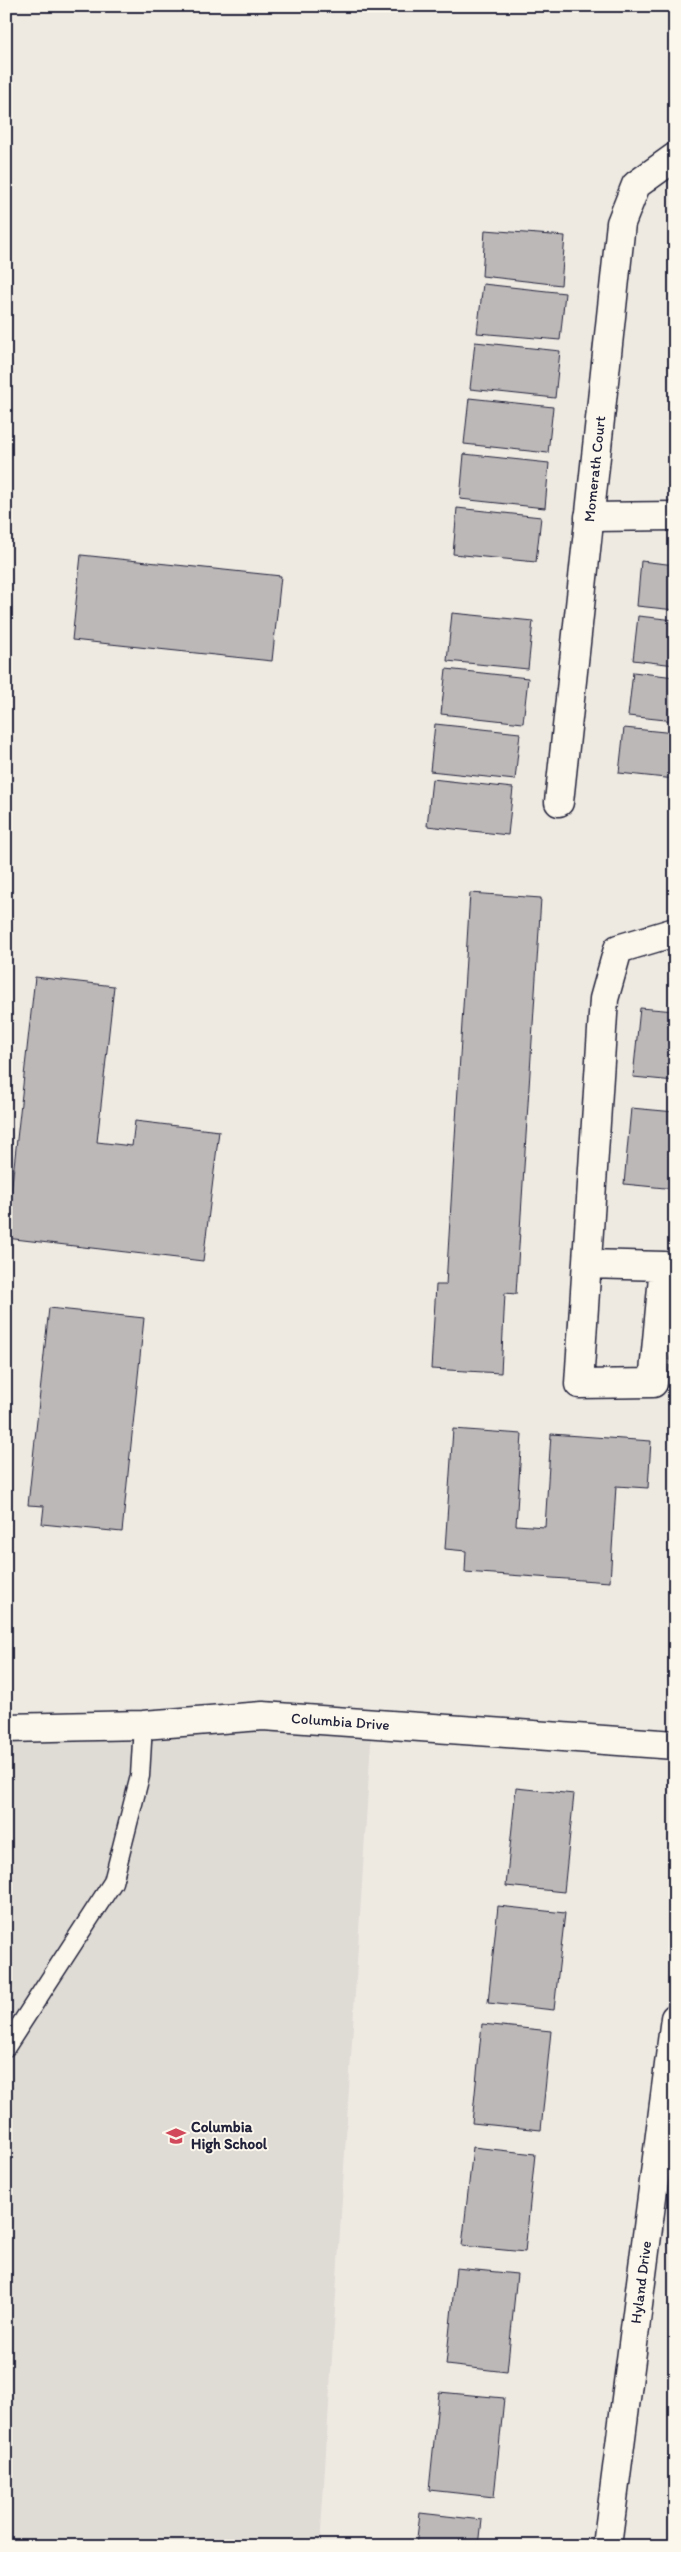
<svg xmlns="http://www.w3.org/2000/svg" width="681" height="2552" font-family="Itim,sans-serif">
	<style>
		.built { fill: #dfdbd5 }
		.building { fill: #bcb8b8; stroke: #22223b }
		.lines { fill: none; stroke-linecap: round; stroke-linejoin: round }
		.lane-casing { stroke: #22223b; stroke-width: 21 }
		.street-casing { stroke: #22223b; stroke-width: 31 }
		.secondary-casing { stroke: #22223b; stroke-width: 31 }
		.lane { stroke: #fbf7ec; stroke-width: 18 }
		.street { stroke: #fbf7ec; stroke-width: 28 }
		.secondary { stroke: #fbf7ec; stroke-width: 28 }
		.labels { text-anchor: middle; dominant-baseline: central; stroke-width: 4; stroke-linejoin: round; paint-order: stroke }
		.street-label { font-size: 15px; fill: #22223b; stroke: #fbf7ec }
		.poi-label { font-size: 15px; font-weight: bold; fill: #22223b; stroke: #fbf7ec; text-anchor: start }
	</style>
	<rect width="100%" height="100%" fill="#eeeae2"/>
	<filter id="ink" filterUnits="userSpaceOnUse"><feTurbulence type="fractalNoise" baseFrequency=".02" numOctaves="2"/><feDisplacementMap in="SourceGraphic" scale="10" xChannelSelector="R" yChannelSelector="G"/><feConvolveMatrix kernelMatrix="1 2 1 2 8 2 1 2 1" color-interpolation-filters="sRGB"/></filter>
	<g filter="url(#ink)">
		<!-- built -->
		<path class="built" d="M6 1724 372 1725 320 2546H6Z"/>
		<!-- building -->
		<path class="building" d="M485 230 565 236 561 285 482 276Z
			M483 284 565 293 560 340 477 333Z
			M475 342 560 351 555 398 470 389Z
			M469 398 553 407 548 453 464 444Z
			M464 454 549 463 545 508 460 499Z
			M457 508 541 517 536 562 453 554Z
			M81 555 281 576 272 661 72 640Z
			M641 561 675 565V610L637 606Z
			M452 613 533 621 528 669 447 661Z
			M638 616 675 620V665L633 660Z
			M446 669 528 678 523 723 441 714Z
			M633 672 675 677V721L628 716Z
			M435 724 520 733 515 780 430 771Z
			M624 728 675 733V779L619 773Z
			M432 779 513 788 508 835 427 826Z
			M470 893 541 898 516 1294 505 1293 501 1373 431 1369 436 1285H446Z
			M35 977 114 986 97 1142 132 1146 135 1121 219 1131 203 1261 6 1238Z
			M640 1008 675 1011V1081L633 1077Z
			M631 1108 675 1112V1189L624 1184Z
			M49 1308 144 1318 122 1532 42 1524 44 1506 28 1505Z
			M453 1429 522 1434 516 1525 545 1527 551 1434 651 1441 648 1488 616 1486 610 1582 465 1572 466 1551 445 1549Z
			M516 1788 574 1794 564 1892 506 1886Z
			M498 1906 565 1913 554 2010 488 2003Z
			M482 2024 551 2031 541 2130 472 2123Z
			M473 2147 535 2154 525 2252 462 2246Z
			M456 2268 517 2274 507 2372 446 2365Z
			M439 2392 504 2398 494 2497 429 2490Z
			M420 2513 482 2520 479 2546H416Z"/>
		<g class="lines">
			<defs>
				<path id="lane" d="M6 2047 113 1882 140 1776 143 1725"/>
				<g id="street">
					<path d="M589 517 675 516"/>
					<path id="s1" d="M559 802 621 223 636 185 675 157"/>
					<path d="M587 1264 664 1266 653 1383 579 1384 604 999 618 949 675 932"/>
					<path id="s2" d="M607 2546 675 2018"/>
				</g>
				<g id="secondary">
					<path id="s3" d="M6 1728 143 1725 263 1716 675 1745"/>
				</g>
			</defs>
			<!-- lane casing -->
			<use href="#lane" class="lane-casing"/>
			<!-- street casing -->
			<use href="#street" class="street-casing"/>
			<!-- secondary casing -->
			<use href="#secondary" class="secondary-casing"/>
			<!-- lane -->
			<use href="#lane" class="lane"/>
			<!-- street -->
			<use href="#street" class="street"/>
			<!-- secondary -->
			<use href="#secondary" class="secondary"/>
		</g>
	</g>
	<!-- icons -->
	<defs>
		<symbol id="school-bare" viewBox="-9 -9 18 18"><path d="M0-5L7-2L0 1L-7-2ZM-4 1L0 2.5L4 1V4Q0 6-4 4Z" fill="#d1495b" stroke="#fbf7ec" stroke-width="2.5" paint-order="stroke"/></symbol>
	</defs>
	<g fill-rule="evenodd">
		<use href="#school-bare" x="162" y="2122" width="28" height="28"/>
	</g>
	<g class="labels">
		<!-- street labels -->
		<g class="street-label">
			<text stroke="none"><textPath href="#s1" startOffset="335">Momerath Court</textPath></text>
			<text stroke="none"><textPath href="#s3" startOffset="335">Columbia Drive</textPath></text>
			<text stroke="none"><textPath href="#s2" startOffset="266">Hyland Drive</textPath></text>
		</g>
		<!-- poi labels -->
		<g class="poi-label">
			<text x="191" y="2127">Columbia<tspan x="191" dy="17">High School</tspan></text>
		</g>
	</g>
	<!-- margin -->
	<rect width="681" height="2552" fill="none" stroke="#fbf7ec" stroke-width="25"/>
	<rect x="12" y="12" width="656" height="2527" fill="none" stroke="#22223b" stroke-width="2" filter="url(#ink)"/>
</svg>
